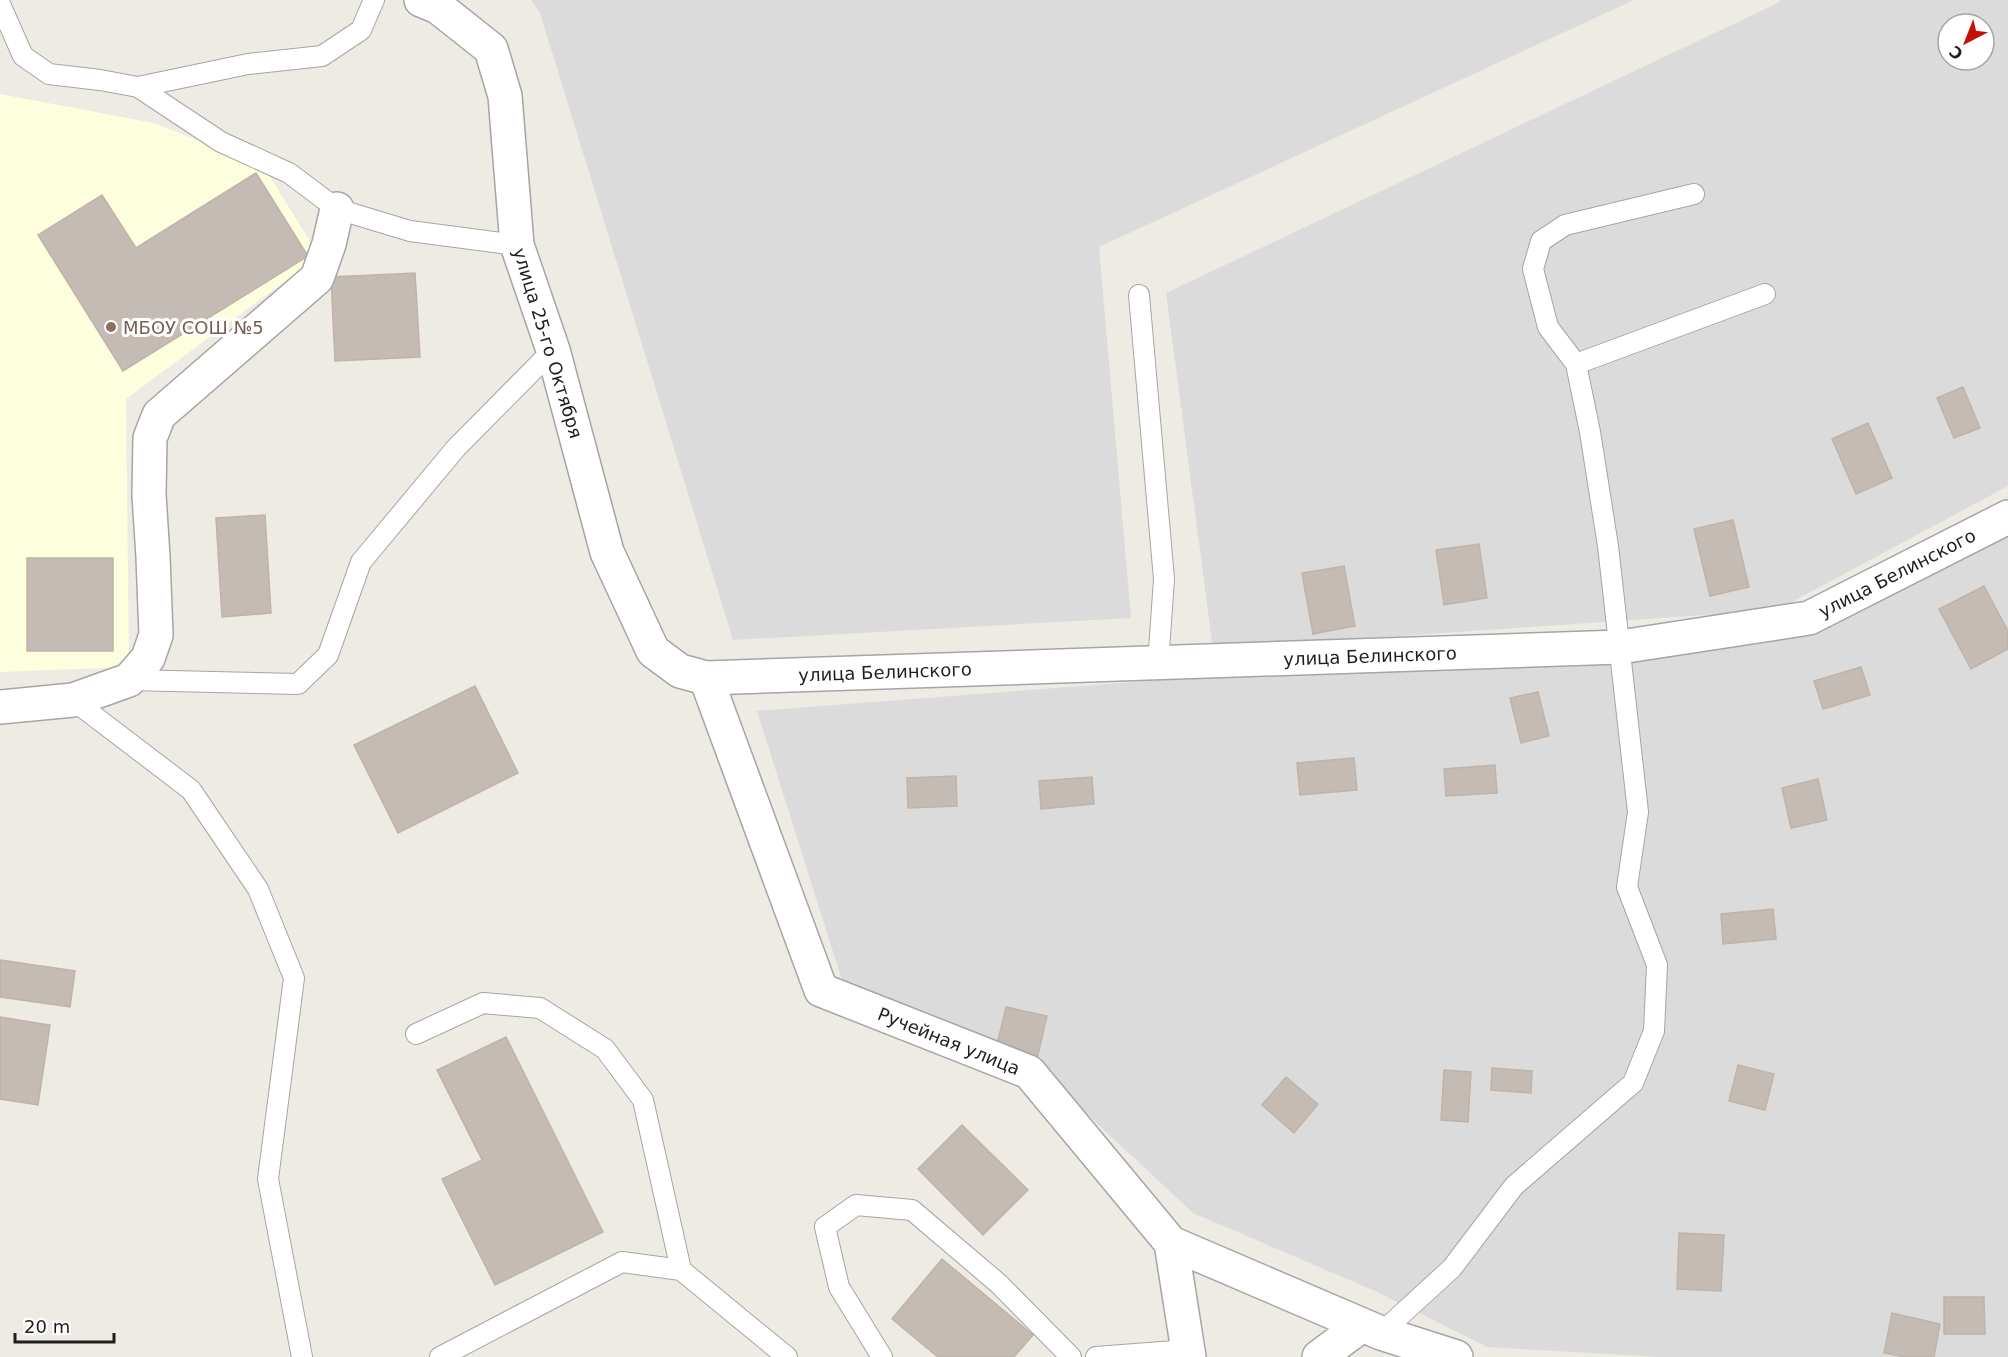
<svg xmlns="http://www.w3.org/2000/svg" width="2008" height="1357" font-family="'DejaVu Sans',sans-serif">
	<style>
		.residential { fill: #dcdbdb; fill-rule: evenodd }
		.education { fill: #fcfede }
		.building { fill: #c3bbb4; stroke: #c0b3a7; stroke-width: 1.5 }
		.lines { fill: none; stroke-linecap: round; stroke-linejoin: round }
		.service-casing { stroke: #a5a5a5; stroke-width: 22 }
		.minor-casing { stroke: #a5a5a5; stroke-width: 36 }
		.service { stroke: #fff; stroke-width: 20 }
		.minor { stroke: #fff; stroke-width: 33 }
		.education-dot { fill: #8d6e63; stroke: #fff; stroke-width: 2 }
		.labels { text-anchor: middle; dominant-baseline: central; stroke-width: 6; stroke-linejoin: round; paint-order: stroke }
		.education-label { font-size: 18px; fill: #785e54; stroke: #fff; text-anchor: start }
		.street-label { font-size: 18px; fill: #1e1e1e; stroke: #fff }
	</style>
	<rect width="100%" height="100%" fill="#eeebe4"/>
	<!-- residential -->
	<path class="residential" d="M531 0H1634L1099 247 1131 618 733 640 540 13Z
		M1779 0H2008V486L1777 610 1213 649 1166 293 1780 2ZM1948 24H1984V60H1948Z
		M2008 530V1357H1660L1487 1347 1375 1291 1193 1213 1044 1074 846 993 757 711 1797 631Z"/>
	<!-- education -->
	<path class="education" d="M0 94 154 123 264 167 319 256 126 399 129 667 0 672Z"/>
	<!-- building -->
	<path class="building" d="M256 173 308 256 123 371 38 235 102 195 136 248Z
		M415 273 420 357 335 361 331 277Z
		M1963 387 1980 428 1954 438 1937 398Z
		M1868 423 1892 478 1856 494 1832 439Z
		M265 515 271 613 222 617 216 518Z
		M1733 520 1749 587 1710 596 1694 529Z
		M1479 544 1487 598 1444 605 1436 550Z
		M27 558H113V651H27Z
		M1344 566 1355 626 1313 634 1302 573Z
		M1984 586 2008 631V649L1971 669 1939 609Z
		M1861 667 1870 695 1823 709 1814 681Z
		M475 686 518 773 398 833 354 745Z
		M1538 692 1549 736 1521 743 1510 698Z
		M1354 758 1357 790 1300 795 1297 763Z
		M1495 765 1497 793 1446 796 1444 769Z
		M956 776 957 806 908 808 907 778Z
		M1092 777 1094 804 1041 809 1039 781Z
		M1818 779 1827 820 1791 828 1782 788Z
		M1773 909 1776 939 1723 944 1721 914Z
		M0 960 75 971 70 1007 0 997Z
		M1006 1007 1047 1016 1037 1059 996 1049Z
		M0 1017 50 1025 38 1105 0 1099Z
		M506 1037 603 1232 495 1285 442 1179 482 1160 437 1070Z
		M1738 1065 1774 1074 1765 1110 1729 1101Z
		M1492 1068 1532 1071 1531 1093 1491 1090Z
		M1444 1070 1471 1072 1468 1122 1441 1120Z
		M1286 1077 1318 1104 1294 1133 1262 1105Z
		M962 1125 1028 1190 983 1235 918 1169Z
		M1679 1233 1724 1235 1721 1291 1677 1289Z
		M942 1259 1033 1335 1014 1357H938L892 1319Z
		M1944 1297H1984L1985 1334H1944Z
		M1892 1313 1940 1324 1934 1357H1905L1884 1353Z"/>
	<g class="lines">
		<defs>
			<path id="service" d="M0 4 23 56 49 74 100 80 138 87 221 142 289 173 337 209 410 231 517 245
				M138 87 248 64 322 56 361 30 374 0
				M1139 295 1164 579 1158 664
				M1576 364 1765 294
				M129 680 298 684 328 655 361 562 456 448 553 350
				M73 700 191 790 258 889 294 978 268 1179 302 1357
				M416 1034 483 1003 540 1008 605 1049 643 1100 681 1270
				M1381 1333 1452 1268 1514 1186 1633 1083 1654 1031 1657 965 1627 887 1638 812 1608 546 1590 432 1576 364 1548 327 1533 269 1541 241 1565 225 1694 194
				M440 1357 622 1262 681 1270 787 1357
				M882 1357 839 1287 825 1227 856 1205 912 1210 999 1284 1071 1357
				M1096 1357 1188 1350"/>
			<path id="minor" d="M421 0 438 7 491 49 505 96 517 245 553 350 607 552 653 651 680 671 706 678 1620 647 1809 618 2008 517
				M706 678 821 990 1029 1072 1171 1243 1381 1333 1456 1357
				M0 707 73 700 129 680 148 658 156 635 153 557 149 495 150 438 159 415 317 278 329 244 337 209
				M1171 1243 1189 1357
				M1319 1357 1362 1325"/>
		</defs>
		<!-- service casing -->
		<use href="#service" class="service-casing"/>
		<!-- minor casing -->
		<use href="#minor" class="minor-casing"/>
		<!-- service -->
		<use href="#service" class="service"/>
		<!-- minor -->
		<use href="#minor" class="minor"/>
	</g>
	<!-- markers -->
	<circle class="education-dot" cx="111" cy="327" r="6"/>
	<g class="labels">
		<!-- education labels -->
		<g class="education-label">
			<text x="123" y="327">МБОУ СОШ №5</text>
		</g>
		<!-- street labels -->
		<g class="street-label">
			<text transform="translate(548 343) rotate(73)">улица 25-го Октября</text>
			<text transform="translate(1897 573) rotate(-27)">улица Белинского</text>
			<text transform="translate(1370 656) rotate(-2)">улица Белинского</text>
			<text transform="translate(885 672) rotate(-2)">улица Белинского</text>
			<text transform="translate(949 1041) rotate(22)">Ручейная улица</text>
		</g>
	</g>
	<!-- north arrow -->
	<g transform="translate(1966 42) rotate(222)"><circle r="28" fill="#ffffff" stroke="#a5a5a5" stroke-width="1.5"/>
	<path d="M0-4.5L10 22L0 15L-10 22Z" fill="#c41008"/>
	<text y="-9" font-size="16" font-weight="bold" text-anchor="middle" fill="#1e1e1e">С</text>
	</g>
	<!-- scale -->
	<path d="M15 1333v9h99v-9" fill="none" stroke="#1e1e1e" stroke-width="3"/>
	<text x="24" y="1333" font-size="18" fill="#1e1e1e" stroke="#ffffff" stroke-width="4.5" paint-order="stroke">20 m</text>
</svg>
